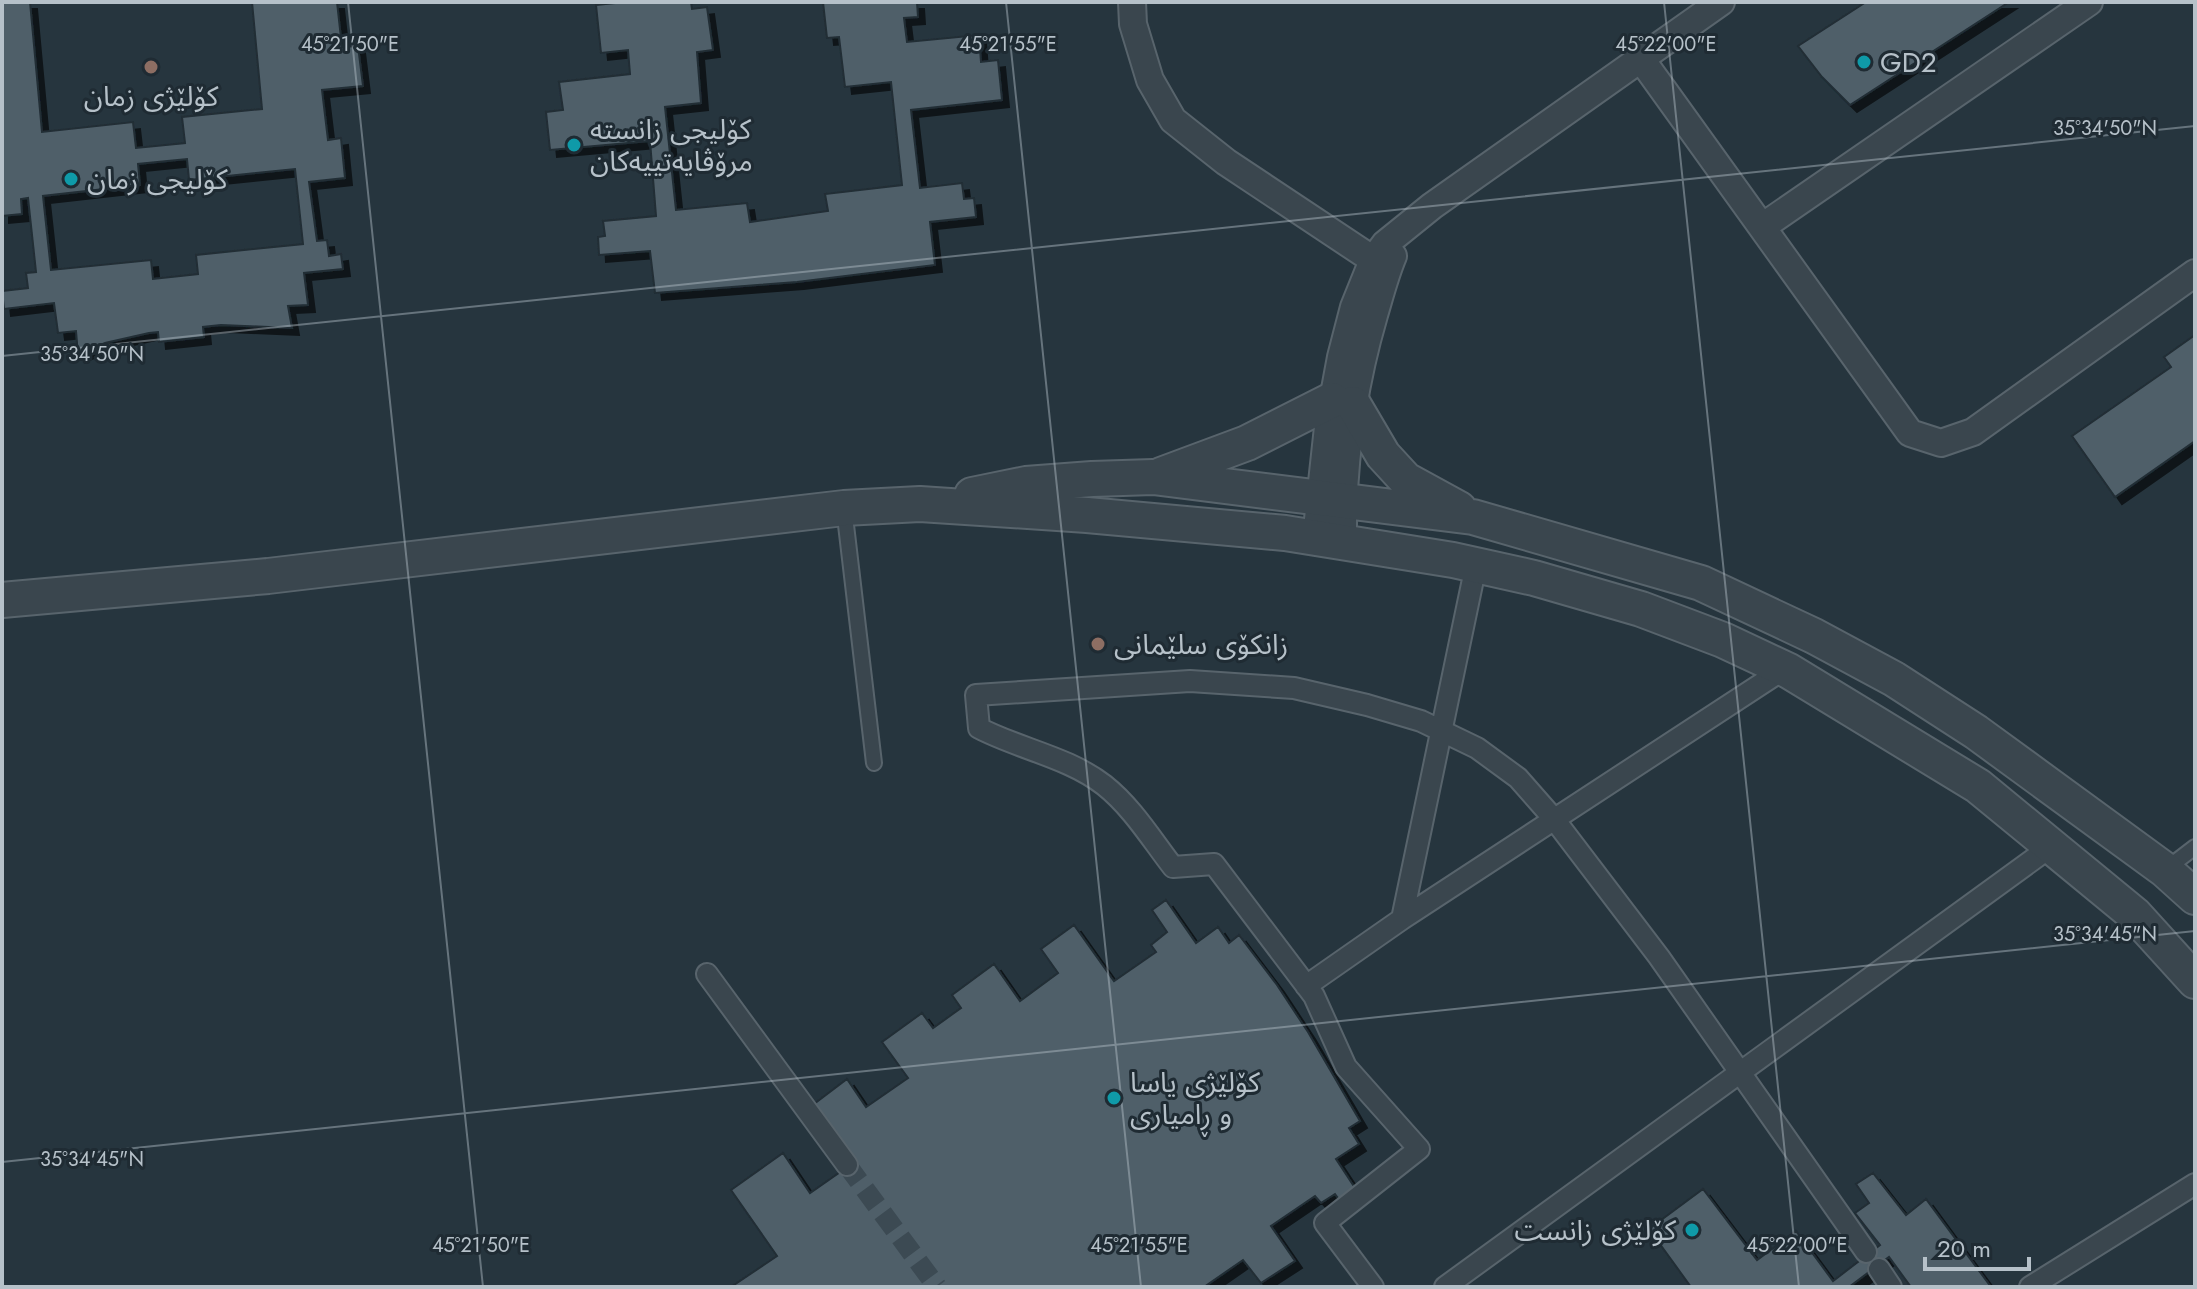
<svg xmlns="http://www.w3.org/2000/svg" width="2197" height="1289" font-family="Jost,'Noto Sans Arabic',sans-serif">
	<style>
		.building { fill: #4f5f69; stroke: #212d35; stroke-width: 2; fill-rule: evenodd; filter: url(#shadow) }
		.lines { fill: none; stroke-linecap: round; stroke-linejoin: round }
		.pedestrian-tunnel { stroke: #3c4a53; stroke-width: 20; stroke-dasharray: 20 10; stroke-linecap: butt }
		.service-casing { stroke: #58646c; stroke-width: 18 }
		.pedestrian-casing { stroke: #58646c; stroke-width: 24 }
		.minor-casing { stroke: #58646c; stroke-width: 30 }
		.tertiary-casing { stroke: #58646c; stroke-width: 38 }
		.service { stroke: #3a464e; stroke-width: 14 }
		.pedestrian { stroke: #3a464e; stroke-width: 20 }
		.minor { stroke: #3a464e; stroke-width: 26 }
		.tertiary { stroke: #3a464e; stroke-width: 34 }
		.ticks { fill: none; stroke: #b6c1c9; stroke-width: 2; stroke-opacity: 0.45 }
		.culture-dot { fill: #0f9aa8; stroke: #1f2b33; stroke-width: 3 }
		.education-dot { fill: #8d6e63; stroke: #1f2b33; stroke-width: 3 }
		.labels { text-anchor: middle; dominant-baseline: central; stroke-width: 6; stroke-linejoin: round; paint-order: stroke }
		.poi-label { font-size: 28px; fill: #b6c1c9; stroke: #1f2b33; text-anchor: start }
		.ticks-label { font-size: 20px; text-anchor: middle; fill: #b6c1c9; stroke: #1f2b33; stroke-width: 6; stroke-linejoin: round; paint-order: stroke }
	</style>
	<defs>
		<filter id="shadow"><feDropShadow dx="7" dy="7" stdDeviation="0" flood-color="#0009"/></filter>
	</defs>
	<rect width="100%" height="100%" fill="#26353e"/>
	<!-- building -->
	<path class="building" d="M2 2H30L42 132 133 122 136 148 185 143 182 117 262 109 252 2H337L342 47 358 46 363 86 322 90 328 140 341 138 345 178 309 182 317 241 327 240 329 256 341 254 343 269 304 273 308 305 288 306 292 328 221 325 203 327 204 337 159 342 158 332 149 333 105 343 78 355 76 331 58 333 54 303 4 309 2 291 28 288 26 273 36 272 28 198 21 199 22 214 2 216ZM187 159 189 180 295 169 303 244 196 255 198 274 153 279 151 260 51 270 43 196 140 185 138 164Z
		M625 2H691L692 9 707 7 713 50 697 52 701 103 665 107 676 210 747 203 750 222 828 211 825 194 902 185 891 82 845 87 839 37 827 38 823 2H917L918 17 904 18 907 42 979 35 981 62 998 60 1002 100 911 110 920 188 962 183 964 199 974 198 976 217 930 222 935 265 797 282 655 293 650 251 599 255 598 237 605 236 603 221 656 216 650 141 550 150 546 112 563 110 559 82 630 74 628 50 601 53 596 5Z
		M1866 2H2009L1850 105 1822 77 1798 46Z
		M2195 335V441L2115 497 2072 436 2171 367 2164 357Z
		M1166 900 1196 943 1218 927 1229 943 1239 935 1277 985 1308 1032 1360 1121 1349 1128 1359 1144 1336 1159 1359 1194 1343 1205 1335 1194 1321 1203 1315 1196 1271 1226 1295 1261 1261 1283 1243 1260 1204 1287H731L777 1256 731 1190 783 1153 810 1193 853 1163 814 1104 847 1079 866 1107 908 1078 882 1042 922 1013 933 1028 961 1008 952 995 994 964 1020 1001 1058 973 1041 949 1074 925 1114 981 1156 952 1151 945 1167 932 1152 910Z
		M1873 1173 1906 1215 1926 1199 1991 1287H1911L1889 1257 1849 1287H1691L1649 1229 1703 1189 1757 1260 1796 1231 1833 1281 1880 1245 1855 1213 1869 1203 1856 1184Z"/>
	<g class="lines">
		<!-- pedestrian-tunnel -->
		<path class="pedestrian-tunnel" d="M847 1165 937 1287"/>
		<defs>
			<path id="service" d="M844 508 874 763
				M2165 870 2195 847"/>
			<path id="pedestrian" d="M1402 919 1476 565
				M707 974 847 1165
				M1306 986 1402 919 1784 669
				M1879 1269 1891 1287
				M1373 1287 1325 1223 1419 1149 1346 1067 1314 996 1214 864 1173 867C1152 840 1132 807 1104 785 1068 757 1019 749 979 728L976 695 1190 681 1294 688 1367 705 1421 721 1477 748 1518 778 1554 819 1659 957 1866 1252
				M1445 1287 2053 845
				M2030 1287 2195 1184"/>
			<path id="minor" d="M1132 2 1133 24 1150 80 1173 120 1226 162 1387 269
				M1641 59 1910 433 1941 443 1973 432 2195 273
				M1762 227 2089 2
				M1316 538 1328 427 1341 357 1354 307 1373 260 1385 244 1432 206 1721 2
				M1343 543C1342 465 1352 390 1374 315 1380 295 1385 275 1393 256"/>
			<path id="tertiary" d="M1353 404 1383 455 1406 480 1459 509
				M1161 475 1247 443 1332 400
				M972 495 1026 484 1092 479 1153 477 1473 517 1701 583 1814 636 1894 679 1976 732 2165 870 2195 897
				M2 600 268 576 844 508 920 504 1087 515 1285 533 1453 560 1534 578 1641 609 1723 640 1789 671 1978 786 2135 915 2195 981"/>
		</defs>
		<!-- service casing -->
		<use href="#service" class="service-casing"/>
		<!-- pedestrian casing -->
		<use href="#pedestrian" class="pedestrian-casing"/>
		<!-- minor casing -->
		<use href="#minor" class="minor-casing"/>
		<!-- tertiary casing -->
		<use href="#tertiary" class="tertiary-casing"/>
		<!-- service -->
		<use href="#service" class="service"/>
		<!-- pedestrian -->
		<use href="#pedestrian" class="pedestrian"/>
		<!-- minor -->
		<use href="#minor" class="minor"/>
		<!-- tertiary -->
		<use href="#tertiary" class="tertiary"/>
	</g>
	<!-- ticks -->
	<path class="ticks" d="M348 2 483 1287M1006 2 1141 1287M1664 2 1799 1287M2 356 2195 126M2 1162 2195 931"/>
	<!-- markers -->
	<g class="culture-dot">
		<circle cx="1864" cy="62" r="8"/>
		<circle cx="574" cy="145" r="8"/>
		<circle cx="71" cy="179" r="8"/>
		<circle cx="1114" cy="1098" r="8"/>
		<circle cx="1692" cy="1230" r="8"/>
	</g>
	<g class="education-dot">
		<circle cx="151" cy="67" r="8"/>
		<circle cx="1098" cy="644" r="8"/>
	</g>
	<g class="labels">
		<!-- poi labels -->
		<g class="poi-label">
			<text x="1880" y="62">GD2</text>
			<text x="151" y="96" text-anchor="middle">کۆلێژی زمان</text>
			<text x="590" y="129">کۆلیجی زانستە<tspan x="590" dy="32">مرۆڤایەتییەکان</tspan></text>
			<text x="87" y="179">کۆلیجی زمان</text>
			<text x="1114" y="644">زانکۆی سلێمانی</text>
			<text x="1130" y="1082">کۆلێژی یاسا<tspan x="1130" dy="32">و ڕامیاری</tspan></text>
			<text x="1676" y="1230" text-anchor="end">کۆلێژی زانست</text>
		</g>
	</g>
	<g class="ticks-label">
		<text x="350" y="51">45°21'50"E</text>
		<text x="1008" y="51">45°21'55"E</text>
		<text x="1666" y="51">45°22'00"E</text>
		<text x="2105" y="135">35°34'50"N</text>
		<text x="92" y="361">35°34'50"N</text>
		<text x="2105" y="941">35°34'45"N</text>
		<text x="92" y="1166">35°34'45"N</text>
		<text x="481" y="1252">45°21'50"E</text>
		<text x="1139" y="1252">45°21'55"E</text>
		<text x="1797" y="1252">45°22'00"E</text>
	</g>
	<!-- border -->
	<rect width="2197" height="1289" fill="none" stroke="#b6c1c9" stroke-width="8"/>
	<!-- scale -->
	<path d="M1925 1257v12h104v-12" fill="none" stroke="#b6c1c9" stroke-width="4"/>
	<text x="1937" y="1257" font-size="24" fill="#b6c1c9" stroke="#1f2b33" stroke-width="6" paint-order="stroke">20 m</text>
</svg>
